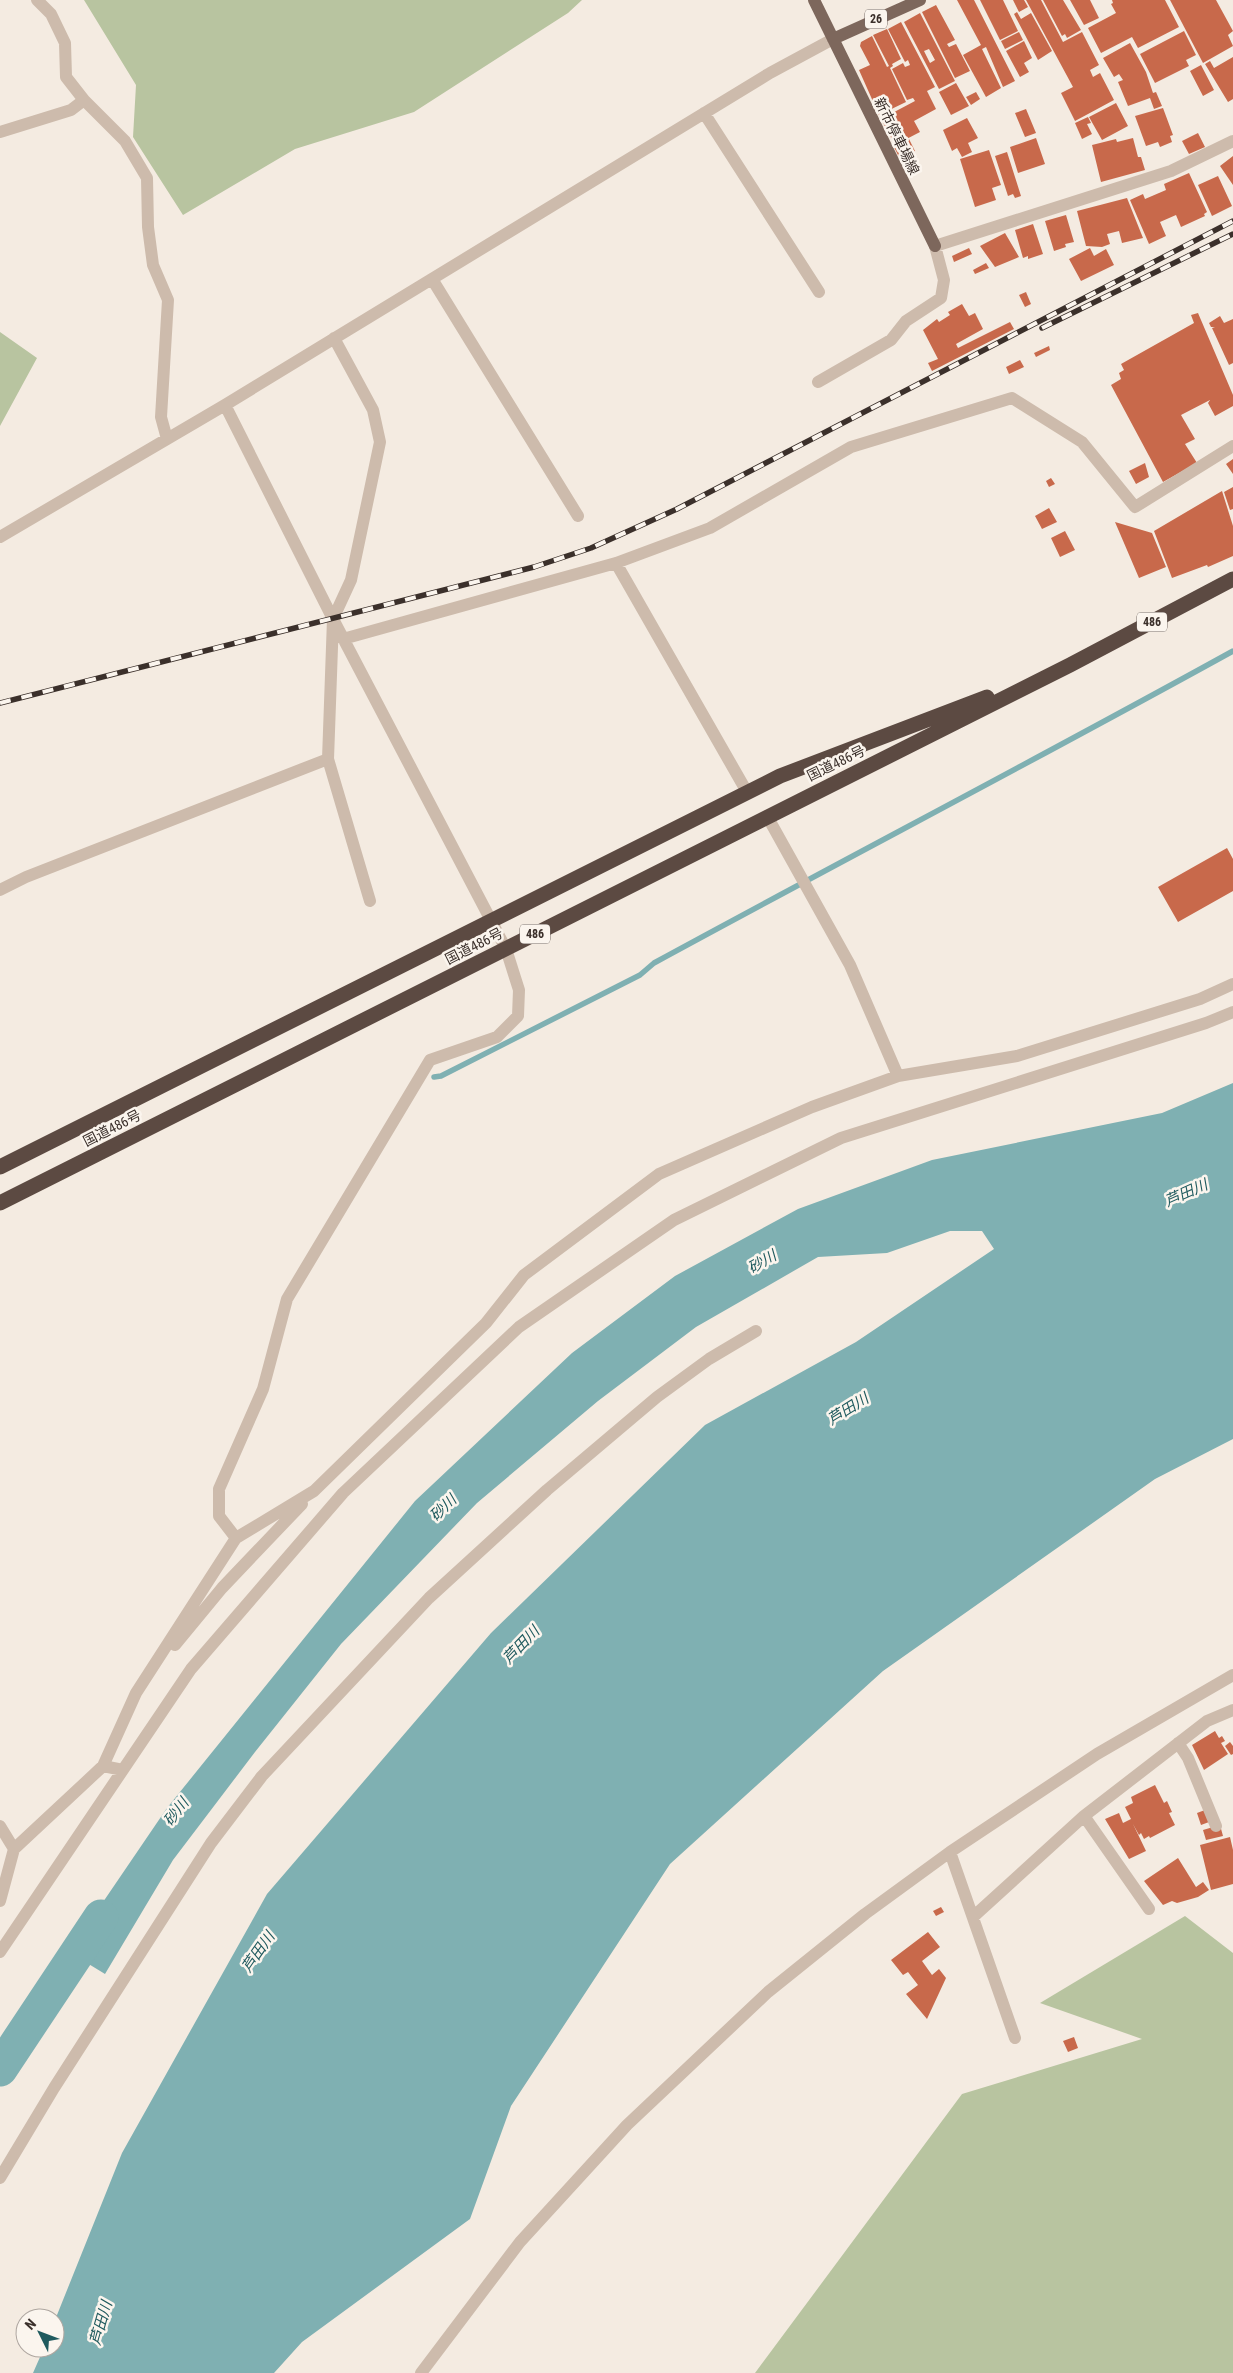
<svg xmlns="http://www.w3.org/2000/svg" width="1233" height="2373" font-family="'Roboto Condensed','Noto Sans JP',sans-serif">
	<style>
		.green { fill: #b8c4a0 }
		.water { fill: #7fb0b2 }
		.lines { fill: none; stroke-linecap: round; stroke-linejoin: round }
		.stream { stroke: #7fb0b2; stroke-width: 5.5 }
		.river { stroke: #7fb0b2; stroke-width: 35 }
		.building { fill: #c8694b; fill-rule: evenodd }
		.minor { stroke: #cdbbac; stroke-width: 12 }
		.major { stroke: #7d675c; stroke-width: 12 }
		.highway { stroke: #5c4a42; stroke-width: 15 }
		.rail-casing { stroke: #3b302b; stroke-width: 5.5 }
		.rail { stroke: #fbf5ee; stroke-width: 4; stroke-dasharray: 11; stroke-linecap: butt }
		.labels { text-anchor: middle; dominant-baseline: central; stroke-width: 5; stroke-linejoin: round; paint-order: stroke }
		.shield { fill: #fbf5ee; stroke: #756b66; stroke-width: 1 }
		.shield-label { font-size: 12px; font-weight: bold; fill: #3b302b }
		.street-label { font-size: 14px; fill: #3b302b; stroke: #fbf5ee }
		.water-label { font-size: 15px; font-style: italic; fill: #1f5a5e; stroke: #fbf5ee }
	</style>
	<rect width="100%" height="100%" fill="#f4ebe1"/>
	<!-- green -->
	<path class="green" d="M84 0H582L568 13 414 112 295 149 183 215 133 137 136 85Z
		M0 332 37 358 0 426Z
		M1185 1916 1233 1953V2373H755L962 2094 1142 2039 1040 2003Z"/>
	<!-- water -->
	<path class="water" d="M1233 1083V1439L1155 1479 883 1671 670 1864 511 2106 470 2219 302 2342 274 2373H33L44 2348H55V2320L122 2153 267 1894 491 1633 705 1425 856 1342 994 1249 982 1231H950L887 1253 818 1257 696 1327 598 1401 477 1503 341 1644 255 1752 173 1860 105 1974 69 1952 167 1808 415 1501 572 1353 675 1276 798 1209 932 1160 1162 1113Z"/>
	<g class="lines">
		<!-- stream -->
		<path class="stream" d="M434 1077 441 1076 640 975 654 963C847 858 1041 757 1233 651"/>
		<!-- river -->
		<path class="river" d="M0 2069 101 1917"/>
	</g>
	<!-- building -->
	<path class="building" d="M957 0H974L1015 81 1003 87 986 47 982 49 1001 88 986 97 963 55 981 45Z
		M980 0H1003L1018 31 1000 40Z
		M1013 0H1024L1028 7 1019 12Z
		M1026 0H1041L1063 42 1082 32 1099 65 1090 70 1093 77 1100 73 1114 100 1075 121 1061 93 1073 87Z
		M1043 0H1063L1081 30 1067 38 1065 34 1062 36Z
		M1070 0H1090L1099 18 1084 25Z
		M1112 0H1165L1179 27 1138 48 1132 37 1101 53 1088 28 1116 13 1111 4 1113 3Z
		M1170 0H1216L1233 31 1228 35 1233 46 1203 63Z
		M936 5 955 40 947 44 949 47 956 44 970 71 955 78 922 12Z
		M1017 12 1021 19 1031 13 1052 51 1038 60 1014 14Z
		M920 13 955 81 939 89 904 22ZM929 49 935 60 930 63 924 51Z
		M901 22 935 87 927 91 936 109 914 121 920 132 895 145 881 119 915 101 913 98 907 100 892 69 903 63 905 67 910 65 908 60 905 62 888 29Z
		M887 29 901 59 892 64 893 66 890 68 906 102 879 115 859 70 870 65 860 46 861 42 872 36 887 67 889 66 873 35Z
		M1184 31 1196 55 1186 60 1189 66 1155 83 1140 54Z
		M1019 32 1023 40 1005 49 1001 41Z
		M1024 41 1032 58 1024 63 1029 72 1020 77 1006 51Z
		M1130 43 1146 72 1153 93 1156 92 1162 106 1154 109 1150 98 1128 106 1118 82 1123 80 1119 74 1114 77 1103 58Z
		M1233 57V99L1228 102 1205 64 1210 61 1214 68Z
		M1201 65 1214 90 1203 96 1190 71Z
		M956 83 969 106 951 115 939 92Z
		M976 92 980 99 971 105 966 97Z
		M1116 103 1128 126 1102 140 1089 117Z
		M1163 108 1173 135 1170 136 1172 142 1160 147 1158 142 1146 146 1135 116Z
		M1026 109 1036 133 1025 137 1015 113Z
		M1088 117 1091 123 1087 124 1092 134 1082 139 1075 123Z
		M967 118 978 138 968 143 972 152 962 157 957 148 952 151 943 130Z
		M1198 133 1205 147 1189 154 1182 141Z
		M1036 138 1045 164 1018 173 1010 147Z
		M1133 138 1138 157H1141L1145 170 1101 182 1092 145 1116 139 1117 142Z
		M909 139 915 151 900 159 894 147Z
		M989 150 1001 185 992 188 996 200 975 207 960 159Z
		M1007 152 1021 196 1015 198 1013 194 1008 196 995 156Z
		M1233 156V185L1220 166Z
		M1189 173 1207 212 1204 214 1205 216 1181 227 1176 215 1160 222 1166 236 1149 244 1130 200 1143 194 1145 199 1166 190 1164 184Z
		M1218 176 1232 206 1212 216 1198 185Z
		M1127 198 1143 238 1122 243 1119 231 1107 234 1110 244 1102 247 1086 246 1077 211Z
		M1066 215 1074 242 1065 244 1066 247 1054 251 1045 221Z
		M1033 224 1043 254 1028 259V256L1023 258 1015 230Z
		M1005 233 1019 257 995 267 980 246Z
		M969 248 972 254 954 262 952 256Z
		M1090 248 1094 256 1106 249 1114 265 1081 281 1069 259Z
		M986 263 989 268 975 274 973 270Z
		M1026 292 1031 304 1025 307 1019 295Z
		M962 304 969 316 975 313 983 329 956 344 958 348 1010 322 1014 329 932 371 928 363 938 359 923 330 937 319 939 322 950 315 948 312Z
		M1198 313 1233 395V406L1215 416 1208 403 1210 400 1181 415 1195 439 1185 444 1197 463 1163 482 1111 385 1121 379 1119 373 1124 370 1121 364 1194 323 1191 315Z
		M1220 316 1224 323 1233 319V363L1229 365 1212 328 1215 327H1211L1209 323Z
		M1049 346 1050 350 1036 357 1034 353Z
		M1020 360 1024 367 1009 374 1006 367Z
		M1233 459V474L1226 464Z
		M1145 463 1149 477 1136 484 1129 471Z
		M1051 478 1055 484 1049 487 1046 481Z
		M1233 487V509L1230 510 1224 492Z
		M1222 491 1233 526V556L1208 567 1207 565 1172 578 1154 531Z
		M1049 508 1057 522 1042 529 1035 516Z
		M1115 522 1152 533 1166 567 1139 578Z
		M1065 531 1075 550 1060 557 1051 538Z
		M1227 848 1233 859V891L1178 922 1158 887Z
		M1215 1731 1219 1738 1222 1736 1225 1741 1221 1743 1228 1754 1204 1770 1192 1745Z
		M1230 1742 1233 1746V1754L1231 1755 1225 1746Z
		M1155 1785 1164 1803 1167 1801 1172 1812 1169 1813 1175 1825 1150 1838 1149 1836 1144 1839 1141 1833 1139 1835 1133 1824 1146 1851 1129 1859 1105 1819 1119 1813 1123 1823 1131 1819 1125 1807 1133 1803 1131 1797Z
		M1205 1810 1209 1822 1201 1825 1197 1813Z
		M1220 1825 1223 1836 1206 1840 1203 1830Z
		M1230 1837 1233 1850V1884L1211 1890 1200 1845Z
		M1178 1858 1196 1887 1203 1882 1209 1890 1198 1897 1177 1903 1172 1901 1163 1905 1144 1881Z
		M941 1907 944 1912 936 1916 933 1911Z
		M928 1932 940 1947 922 1961 932 1975 939 1969 946 1978 927 2019 906 1994 918 1985 908 1972 903 1975 891 1960Z
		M1074 2037 1078 2048 1068 2052 1063 2041Z"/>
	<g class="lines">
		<!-- minor -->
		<path class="minor" d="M37 0 51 14 65 43 66 77 84 100 125 141 147 178 148 227 153 265 168 300 161 417 167 439
			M704 113 819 292
			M0 132 71 110 84 100
			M432 279 578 516
			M334 338 373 410 380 442 351 580 333 619 328 759 370 901
			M818 382 891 340 906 321 941 298 944 280 935 246 1171 171 1233 141
			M225 405 333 619 506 949 519 990 518 1016 497 1037 430 1060 287 1299 263 1389 219 1489V1516L236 1538
			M0 537 225 405 770 73 833 39
			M616 563 747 792
			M343 639 616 563 710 528 851 447 1012 398 1082 442 1135 507 1233 446
			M767 816 850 965 898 1076
			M0 890 26 877 328 759
			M175 1645 222 1588 302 1504
			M1178 1743 1188 1758 1216 1826
			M103 1766 136 1693 236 1538 314 1491 486 1323 524 1275 659 1174 812 1107 898 1076 1017 1056 1200 999 1233 984
			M1084 1816 1149 1909
			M0 1826 14 1849
			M950 1852 1015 2038
			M0 1901 14 1849 103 1766 123 1770
			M973 1917 1084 1816 1207 1721 1233 1710
			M0 1952 191 1669 343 1493 519 1327 674 1220 841 1138 1206 1023 1233 1012
			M0 2178 54 2088 211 1843 262 1776 429 1598 547 1490 657 1397 709 1359 756 1331
			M421 2373 520 2242 627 2125 768 1992 865 1914 950 1852 1097 1754 1233 1675"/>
		<!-- major -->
		<path class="major" d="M814 0 935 246
			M833 39 920 0"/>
		<!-- highway -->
		<path class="highway" d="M0 1167 780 776 987 697
			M0 1203 1070 665 1233 579"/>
		<defs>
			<path id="rail" d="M1042 328 1233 234
				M0 703 534 567 591 548 677 509 1233 221"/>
		</defs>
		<!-- rail casing -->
		<use href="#rail" class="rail-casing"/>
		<!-- rail -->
		<use href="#rail" class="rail"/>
	</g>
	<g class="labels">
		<!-- shield labels -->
		<g class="shield">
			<rect x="865" y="9.5" width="22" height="19" rx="4"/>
			<rect x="1137" y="612.5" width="30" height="19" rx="4"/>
			<rect x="520" y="924.5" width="30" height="19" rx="4"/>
		</g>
		<g class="shield-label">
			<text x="876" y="19">26</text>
			<text x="1152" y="622">486</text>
			<text x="535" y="934">486</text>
		</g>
		<!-- street labels -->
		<g class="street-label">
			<text transform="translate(897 136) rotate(64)">新市停車場線</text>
			<text transform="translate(836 763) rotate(-26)">国道486号</text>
			<text transform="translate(474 946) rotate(-27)">国道486号</text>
			<text transform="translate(112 1128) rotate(-27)">国道486号</text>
		</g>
		<!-- water labels -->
		<g class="water-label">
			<text transform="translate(1186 1193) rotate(-24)">芦田川</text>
			<text transform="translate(762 1262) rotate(-30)">砂川</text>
			<text transform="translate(848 1409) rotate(-32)">芦田川</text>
			<text transform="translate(443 1508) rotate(-44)">砂川</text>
			<text transform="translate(521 1645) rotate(-46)">芦田川</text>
			<text transform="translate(176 1812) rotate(-52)">砂川</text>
			<text transform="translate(258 1952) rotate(-55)">芦田川</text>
			<text transform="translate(101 2323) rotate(-74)">芦田川</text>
		</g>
	</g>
	<!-- north arrow -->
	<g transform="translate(40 2333) rotate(312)"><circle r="24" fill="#fbf5ee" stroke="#aea6a0"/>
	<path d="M0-4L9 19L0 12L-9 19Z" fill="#1f5a5e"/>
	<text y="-8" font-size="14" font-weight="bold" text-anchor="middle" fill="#3b302b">N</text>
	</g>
</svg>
